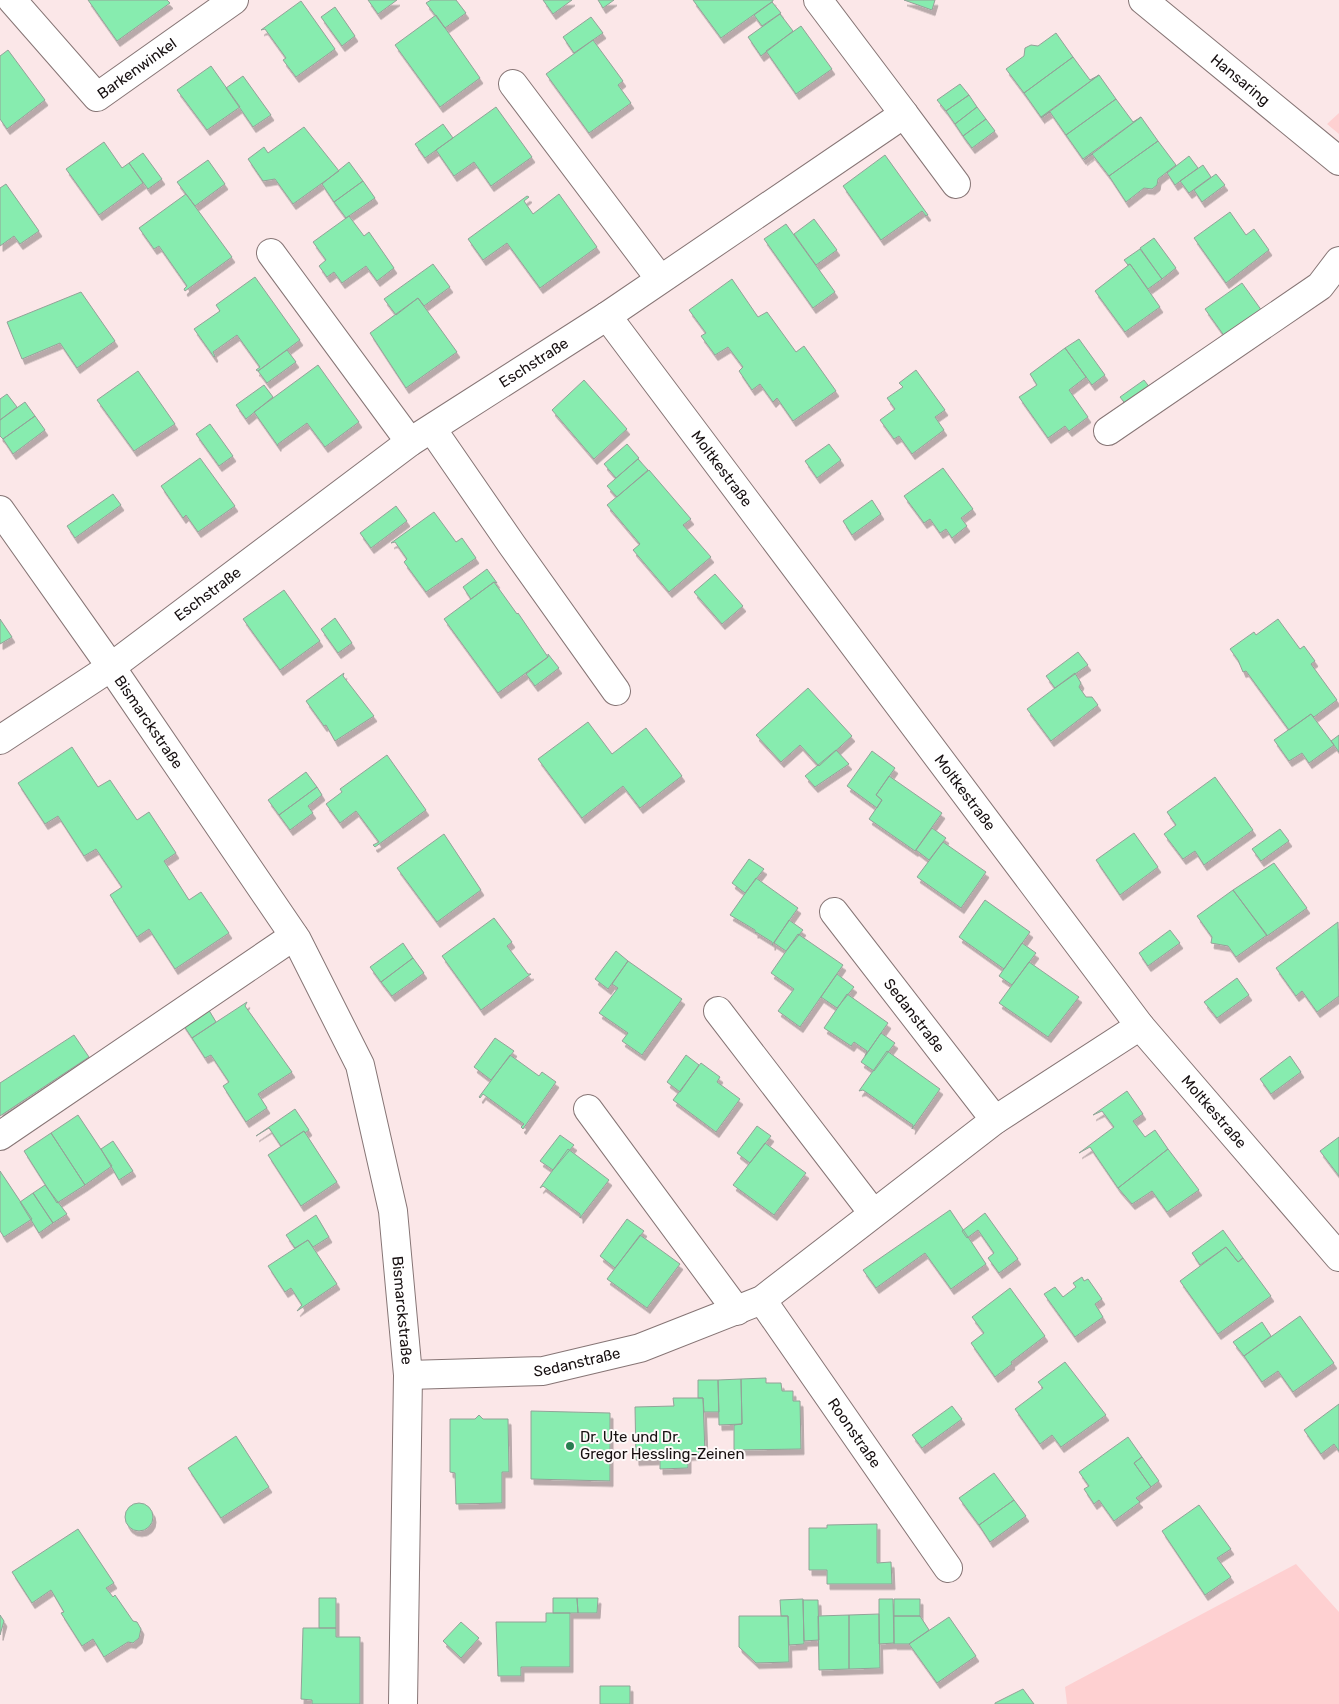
<svg xmlns="http://www.w3.org/2000/svg" width="1339" height="1704" font-family="Rubik,sans-serif">
	<style>
		.green { fill: #fed0d1 }
		.building { fill: #87ecaf; stroke: #93a298; filter: url(#shadow) }
		.lines { fill: none; stroke-linecap: round; stroke-linejoin: round }
		.minor-casing { stroke: #867575; stroke-width: 30 }
		.minor { stroke: #fff; stroke-width: 28 }
		.poi-dot { fill: #287d50; stroke: #fdf9f9; stroke-width: 2 }
		.labels { text-anchor: middle; dominant-baseline: central; stroke-width: 4; stroke-linejoin: round; paint-order: stroke }
		.street-label { font-size: 15px; fill: #171011; stroke: #fdf9f9 }
		.poi-label { font-size: 15px; fill: #171011; stroke: #fdf9f9; text-anchor: start }
	</style>
	<defs>
		<filter id="shadow"><feDropShadow dx="3" dy="5.5" stdDeviation="0" flood-color="#0004"/></filter>
	</defs>
	<rect width="100%" height="100%" fill="#fbe7e8"/>
	<!-- green -->
	<path class="green" d="M1339 113V134L1327 124Z
		M1296 1564 1339 1612V1704H1067L1065 1687Z"/>
	<!-- building -->
	<path class="building" d="M88 0H167L170 3 117 41Z
		M368 0H397L378 14Z
		M431 0H456L466 13 445 28 426 3Z
		M543 0H572L553 14Z
		M598 0H614L603 8Z
		M693 0H773V1L721 38Z
		M904 0H935L932 10Z
		M301 1 335 49 296 77 283 60 286 58 265 29 261 30Z
		M772 2 781 13 762 26 754 15Z
		M335 7 355 36 342 46 321 17Z
		M780 14 793 31 761 56 748 37Z
		M436 15 480 78 440 107 395 45Z
		M591 17 603 33 574 53 563 37Z
		M801 26 832 69 796 94 766 51Z
		M1056 33 1073 57 1024 93 1006 69 1024 56 1025 48 1031 45 1038 46Z
		M593 40 623 81 618 85 631 103 589 133 546 74Z
		M8 50 45 100 7 129 0 119V56Z
		M1073 57 1090 80 1099 75 1041 117 1024 93Z
		M211 66 240 107 207 130 177 90Z
		M1099 75 1116 99 1066 135 1050 112 1041 118Z
		M243 76 271 115 253 127 226 88Z
		M960 84 969 95 946 111 937 100Z
		M969 95 977 107 955 124 946 111Z
		M1116 99 1133 122 1141 117 1083 159 1066 135Z
		M496 107 532 157 491 186 474 162 454 176 436 150Z
		M977 107 986 119 963 136 955 124Z
		M1141 117 1158 141 1109 176 1092 154 1084 160Z
		M986 119 995 131 972 148 963 136Z
		M443 124 453 138 425 158 415 144Z
		M304 127 339 171 293 204 275 179 263 181 248 159 264 147 268 153Z
		M1158 141 1176 165 1158 179 1157 185 1152 189 1144 188 1126 202 1109 176Z
		M104 142 122 168 129 163 143 183 99 215 66 169Z
		M143 153 162 179 148 189 129 163Z
		M885 155 928 215 926 216 922 211 881 240 843 186Z
		M1189 156 1198 168 1175 185 1167 173Z
		M208 160 225 184 195 206 177 182Z
		M349 162 363 181 334 202 322 184Z
		M1203 165 1211 177 1189 193 1180 181Z
		M1216 174 1225 185 1202 202 1194 190Z
		M363 181 375 198 346 218 334 202Z
		M6 184 39 231 20 244 14 236 0 246V188Z
		M186 194 232 257 185 291 184 289 187 286 159 246 154 249 139 228Z
		M559 194 597 247 540 288 507 243 483 260 468 239 527 196 529 197 524 201 533 214Z
		M1230 212 1246 235 1254 229 1269 250 1226 283 1194 238Z
		M349 216 364 236 369 232 394 268 377 281 366 266 342 283 334 272 327 277 319 266 326 260 313 242Z
		M814 219 837 250 816 265 794 234Z
		M786 224 835 292 813 308 764 239Z
		M1154 238 1176 268 1162 279 1140 248Z
		M1140 249 1162 279 1148 289 1130 264 1128 265 1124 260Z
		M433 264 450 287 424 306 418 298 396 315 384 299Z
		M1130 264 1160 307 1125 332 1095 291Z
		M255 277 300 340 258 371 256 370 260 367 237 335 213 352 215 356 214 357 194 329 220 311 216 305Z
		M732 279 758 317 767 312 796 352 804 346 836 391 793 421 777 398 773 402 760 384 752 390 739 371 743 367 728 347 715 355 701 336 706 333 689 310Z
		M1242 283 1262 311 1225 337 1205 309Z
		M81 292 115 341 77 368 60 343 22 359 7 322Z
		M418 298 457 352 406 388 370 333Z
		M1079 339 1105 375 1092 385 1065 348Z
		M1065 348 1086 377 1069 390 1088 417 1069 431 1065 426 1048 438 1019 397 1037 385 1030 374Z
		M287 350 296 362 267 383 258 371Z
		M318 365 359 422 325 447 307 423 278 444V446L254 412Z
		M916 370 945 410 935 417 944 430 912 454 899 436 894 439 880 420 895 409 887 398 903 387 899 383Z
		M138 371 175 424 134 451 97 400Z
		M584 380 627 429 594 459 552 410Z
		M1144 380 1154 393 1130 410 1120 397Z
		M264 385 273 397 246 419 236 405Z
		M7 394 17 407 0 420V399Z
		M25 402 35 416 3 439 0 436V420Z
		M35 416 45 430 13 454 3 439Z
		M210 424 233 456 219 466 196 434Z
		M627 444 639 458 616 478 604 464Z
		M829 444 841 460 817 478 805 461Z
		M200 458 235 506 198 532 186 515 183 518 161 486Z
		M638 459 648 470 617 497 607 486Z
		M943 468 973 509 961 518 967 526 952 538 946 529 940 533 930 519 924 523 904 496Z
		M649 470 691 519 683 525 711 557 669 592 633 550 640 544 607 505Z
		M113 494 121 505 75 538 67 526Z
		M872 500 881 514 852 535 843 521Z
		M396 506 407 521 371 548 360 533Z
		M434 512 456 542 462 538 476 558 426 592 404 562 407 559 395 542 391 543Z
		M487 569 497 583 494 582 471 599 463 587Z
		M715 574 743 606 722 624 694 592Z
		M494 582 517 614 518 613 548 657 498 693 444 619Z
		M284 590 320 641 280 670 243 619Z
		M335 618 352 643 338 653 321 629Z
		M0 619 12 637 0 644Z
		M1278 619 1300 649 1304 646 1315 661 1311 664 1337 700 1314 717 1311 714 1289 730 1246 671 1243 672 1238 660 1230 649 1254 632 1256 635Z
		M1078 652 1088 665 1055 688 1046 676Z
		M548 654 559 668 535 686 526 674 548 657Z
		M344 673 343 676 374 716 335 741 326 725 324 726 306 701Z
		M1075 673 1081 683 1079 687 1086 697H1092L1098 705 1051 741 1027 709Z
		M808 688 852 736 819 766 800 745 781 762 756 735Z
		M1311 714 1334 745 1309 763 1302 753 1289 761 1274 740Z
		M588 722 612 754 646 728 682 776 640 808 623 786 582 818 538 759Z
		M1339 735V752L1331 741Z
		M72 747 98 787 110 780 137 820 149 812 176 853 164 861 189 900 201 892 229 933 175 969 149 929 137 937 110 895 122 887 96 849 84 856 58 816 45 824 18 783Z
		M836 750 849 764 815 787 805 776Z
		M872 751 895 768 876 795 882 800 877 808 847 786Z
		M387 755 426 810 375 847 373 845 379 842 356 811 340 823 326 804 342 792 340 789Z
		M306 772 317 787 279 815 268 800Z
		M889 776 942 813 915 851 869 819 882 800 876 795Z
		M1215 777 1253 830 1204 865 1195 851 1183 859 1164 834 1176 825 1167 812Z
		M317 787 322 795 308 806 313 813 290 830 279 815Z
		M932 828 946 838 929 860 916 850Z
		M1280 829 1289 841 1261 861 1252 849Z
		M1134 833 1158 867 1120 895 1096 860Z
		M444 834 481 890 437 922 397 868Z
		M943 842 986 872 961 908 917 877Z
		M749 859 764 869 745 893 732 883Z
		M1274 863 1307 908 1267 936 1233 890Z
		M756 878 798 908 772 945V942L756 932 755 933V930L730 915Z
		M1233 890 1267 935 1236 957 1228 946 1211 943 1212 937 1197 916Z
		M985 900 1030 932 1004 969 959 937Z
		M494 918 512 942 507 946 528 974H531L481 1010 442 956Z
		M789 920 803 930 786 951 774 943Z
		M1338 922 1339 996 1317 1012 1302 991 1296 996 1276 968Z
		M1170 930 1180 943 1148 966 1139 953Z
		M798 934 843 965 800 1027 778 1011 794 989 771 973Z
		M403 943 413 958 381 982 370 967Z
		M1022 943 1036 953 1012 985 999 976Z
		M616 951 628 961 608 989 595 979Z
		M413 958 424 973 392 996 381 982Z
		M628 961 682 999 642 1055 622 1041 628 1033 599 1013 618 988 612 984Z
		M1029 962 1079 997 1048 1037 999 1003Z
		M837 974 854 987 837 1008 821 997Z
		M1237 978 1249 995 1217 1018 1204 1002Z
		M847 994 888 1023 865 1056 867 1051 854 1042 851 1046 824 1028Z
		M247 1002 245 1006 292 1072 258 1094 267 1108 246 1122 223 1086 229 1082 211 1055 205 1058 192 1038Z
		M207 1007 216 1022 192 1038 182 1023Z
		M881 1033 895 1043 874 1071 861 1062Z
		M74 1035 89 1057 0 1116V1083Z
		M495 1038 514 1051 491 1080 474 1067Z
		M887 1051 940 1089 912 1129 913 1125 863 1090 859 1091Z
		M510 1055 539 1076 542 1072 556 1082 523 1129 521 1127 524 1124 483 1094 480 1098 479 1097Z
		M686 1055 699 1065 680 1092 667 1082Z
		M1290 1056 1301 1072 1271 1094 1260 1079Z
		M701 1063 720 1077 717 1082 740 1099 716 1132 673 1100Z
		M1127 1091 1143 1114 1133 1121 1145 1137 1155 1130 1168 1149 1118 1188 1090 1147 1079 1153 1114 1127 1102 1111 1093 1115Z
		M295 1109 309 1130 305 1133 304 1131 281 1146 269 1128 256 1136Z
		M78 1115 112 1166 85 1185 51 1133Z
		M757 1126 771 1136 750 1163 737 1153Z
		M304 1131 337 1182 301 1206 268 1155Z
		M51 1133 85 1185 57 1203 24 1151Z
		M560 1135 574 1145 553 1170 540 1161Z
		M1339 1137V1176L1320 1151Z
		M113 1141 133 1171 119 1180 101 1149Z
		M765 1143 806 1173 774 1215 733 1185Z
		M568 1149 609 1180 580 1218V1214L543 1186 540 1188Z
		M1168 1149 1199 1190 1167 1212 1152 1191 1132 1204 1118 1188Z
		M0 1171 32 1219 4 1237 0 1231Z
		M45 1185 67 1214 53 1223 33 1193Z
		M33 1193 53 1223 39 1233 20 1202Z
		M950 1210 986 1264 951 1289 925 1253 876 1288 863 1270Z
		M985 1213 1018 1259 999 1273 988 1258 994 1253 978 1230 967 1238 962 1231Z
		M316 1215 329 1237 313 1247 308 1240 295 1248 286 1235Z
		M627 1219 644 1231 615 1268 600 1256Z
		M1223 1230 1243 1258 1238 1262 1226 1247 1200 1265 1192 1253Z
		M640 1235 680 1264 647 1308 607 1279Z
		M308 1240 337 1284 297 1311 302 1305 291 1288 285 1292 268 1266Z
		M1226 1247 1238 1262 1243 1258 1271 1296 1218 1334 1180 1281Z
		M1082 1277 1084 1281 1088 1279 1102 1299 1095 1304 1103 1317 1075 1337 1044 1294 1055 1287 1063 1297 1076 1287 1073 1283Z
		M1010 1288 1045 1336 1011 1362 1012 1364 995 1377 971 1343 984 1333 972 1317Z
		M1300 1316 1334 1363 1293 1392 1278 1371 1262 1382 1244 1356Z
		M1262 1322 1271 1336 1244 1356 1233 1342Z
		M1065 1362 1106 1415 1061 1447 1052 1435 1040 1444 1015 1409 1043 1388 1038 1382Z
		M766 1378V1383H781L782 1391H793V1401H800L801 1449 734 1450V1425L742 1424 741 1379Z
		M741 1379 742 1424 719 1425 718 1380Z
		M698 1380H718L719 1412H704L703 1398H698Z
		M673 1398H703L705 1454 688 1455V1468L660 1469V1459L636 1460 635 1407 674 1406Z
		M1339 1404V1451L1334 1444 1321 1454 1304 1430Z
		M952 1406 962 1419 922 1448 912 1435Z
		M531 1411 610 1413V1481L531 1479Z
		M479 1415 483 1419H508L509 1472H502V1503L456 1504 455 1473 450 1472V1419H475Z
		M236 1436 269 1487 221 1518 188 1468Z
		M1128 1437 1142 1457 1134 1463 1151 1487 1136 1498 1140 1502 1114 1521 1099 1500 1094 1504 1084 1489 1089 1486 1079 1472Z
		M1142 1457 1159 1481 1151 1487 1134 1463Z
		M994 1473 1014 1500 979 1525 959 1498Z
		M1014 1500 1026 1516 990 1542 979 1525Z
		M125 1517a14 14 0 1 1 28 0a14 14 0 1 1-28 0Z
		M1199 1505 1231 1549 1217 1558 1231 1577 1205 1595 1162 1531Z
		M877 1524V1563L891 1562 892 1584H827V1570H809V1528H827V1525Z
		M78 1529 114 1583 106 1588 113 1597 115 1595 133 1621 137 1622 141 1629 139 1638 133 1643 128 1642 104 1657 93 1639 82 1646 61 1613 64 1612 51 1590 32 1603 12 1572Z
		M319 1598H336V1628H319Z
		M553 1598H577L578 1613H553Z
		M577 1598H598L597 1613H578Z
		M803 1599 804 1644 789 1645 788 1616H781L780 1600Z
		M879 1599H893L894 1643 879 1644Z
		M894 1599H920V1616H894Z
		M803 1600H818L819 1640 804 1641Z
		M546 1613H570V1667H521V1676H498L496 1622H546Z
		M879 1614 880 1668 849 1669V1615Z
		M0 1615 4 1621 0 1635Z
		M849 1615V1669L819 1670 818 1616Z
		M739 1616H788L789 1662 756 1663 739 1647Z
		M894 1616H920L929 1630 909 1644H894Z
		M949 1617 976 1656 937 1683 909 1644Z
		M461 1622 479 1638 461 1658 443 1641Z
		M303 1628H336V1637H360V1704H312V1700L301 1699Z
		M600 1686H630V1704H600Z
		M1023 1689 1034 1704H995V1703Z"/>
	<g class="lines">
		<defs>
			<g id="minor">
				<path id="s1" d="M12 0 97 97 234 0"/>
				<path id="s2" d="M1143 0 1339 161"/>
				<path d="M513 84 660 279"/>
				<path d="M904 114 956 184"/>
				<path d="M271 253 410 442"/>
				<path id="s3" d="M607 316 1140 1026 1339 1257"/>
				<path d="M432 429 512 545 616 691"/>
				<path d="M1108 431 1320 286 1339 261"/>
				<path id="s4" d="M0 510 111 667 297 940 360 1065 393 1211 408 1375 403 1704"/>
				<path id="s5" d="M0 740 111 667 410 442 607 316 904 114 818 0"/>
				<path id="s6" d="M834 912 995 1120"/>
				<path d="M718 1011 873 1213"/>
				<path d="M588 1109 737 1311"/>
				<path d="M0 1136 294 936"/>
				<path id="s7" d="M762 1300 948 1568"/>
				<path id="s8" d="M408 1375 543 1371 640 1348 762 1300 995 1120 1140 1026"/>
			</g>
		</defs>
		<!-- minor casing -->
		<use href="#minor" class="minor-casing"/>
		<!-- minor -->
		<use href="#minor" class="minor"/>
	</g>
	<!-- markers -->
	<circle class="poi-dot" cx="570" cy="1446" r="5"/>
	<g class="labels">
		<!-- street labels -->
		<g class="street-label">
			<text stroke="none"><textPath href="#s1" startOffset="178">Barkenwinkel</textPath></text>
			<text stroke="none"><textPath href="#s2" startOffset="126">Hansaring</textPath></text>
			<text stroke="none"><textPath href="#s5" startOffset="654">Eschstraße</textPath></text>
			<text stroke="none"><textPath href="#s3" startOffset="191">Moltkestraße</textPath></text>
			<text stroke="none"><textPath href="#s5" startOffset="254">Eschstraße</textPath></text>
			<text stroke="none"><textPath href="#s4" startOffset="259">Bismarckstraße</textPath></text>
			<text stroke="none"><textPath href="#s3" startOffset="596">Moltkestraße</textPath></text>
			<text stroke="none"><textPath href="#s6" startOffset="131">Sedanstraße</textPath></text>
			<text stroke="none"><textPath href="#s3" startOffset="1001">Moltkestraße</textPath></text>
			<text stroke="none"><textPath href="#s4" startOffset="912">Bismarckstraße</textPath></text>
			<text stroke="none"><textPath href="#s8" startOffset="170">Sedanstraße</textPath></text>
			<text stroke="none"><textPath href="#s7" startOffset="162">Roonstraße</textPath></text>
		</g>
		<!-- poi labels -->
		<g class="poi-label">
			<text x="580" y="1437">Dr. Ute und Dr.<tspan x="580" dy="17">Gregor Hessling-Zeinen</tspan></text>
		</g>
	</g>
</svg>
